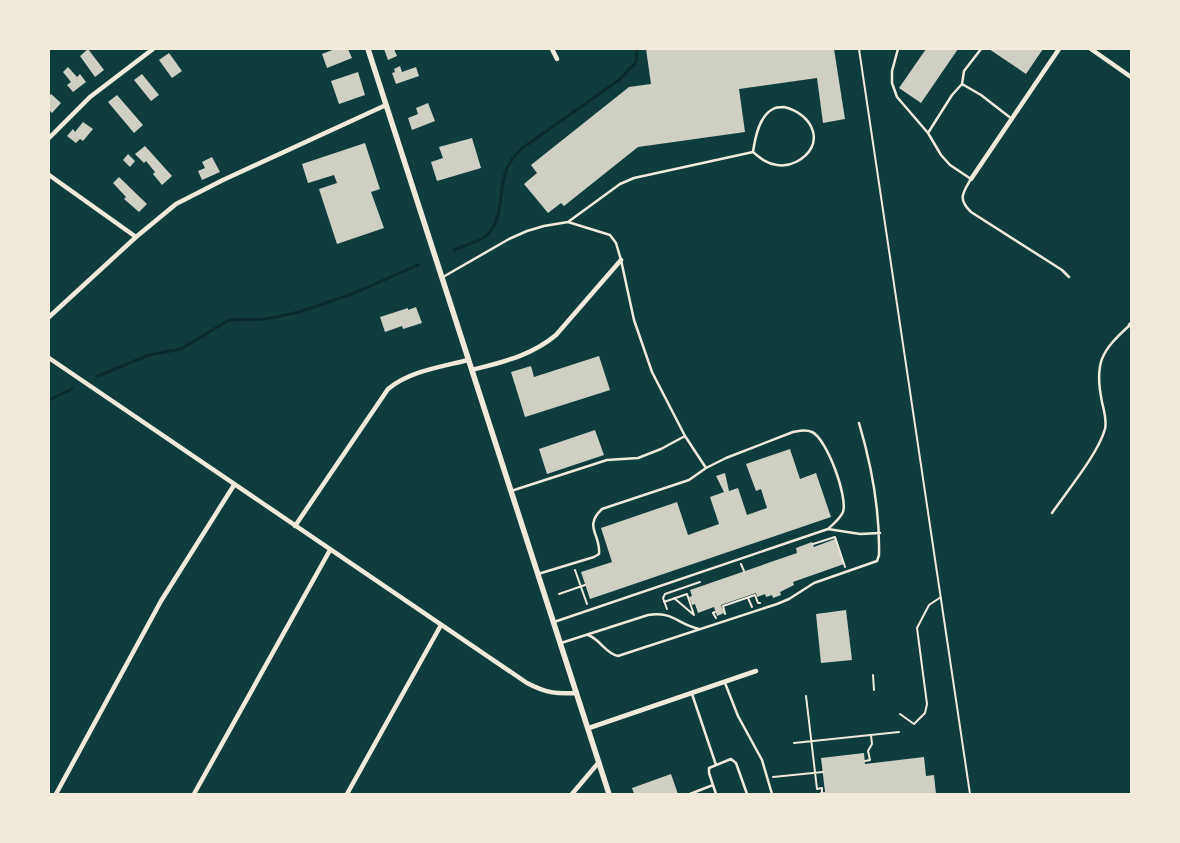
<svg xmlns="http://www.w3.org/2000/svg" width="1180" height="843" font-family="Jost,sans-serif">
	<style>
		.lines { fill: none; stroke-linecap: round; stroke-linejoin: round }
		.stream { stroke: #0a2a2b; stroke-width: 3 }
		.building { fill: #cfcfc3 }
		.path { stroke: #f1e9da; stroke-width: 2 }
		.service { stroke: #f1e9da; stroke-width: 2.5 }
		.minor { stroke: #f1e9da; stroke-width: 4.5 }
		.tertiary { stroke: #f1e9da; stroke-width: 5.5 }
	</style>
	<rect width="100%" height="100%" fill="#0f3d3e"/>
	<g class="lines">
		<!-- stream -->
		<path class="stream" d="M454 250C463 246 474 243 483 238 504 225 498 194 505 174 508 163 514 156 521 149L619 80 636 62 637 49
			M98 376 149 355 181 349 229 320 266 319 299 312 352 294 418 265
			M49 400 72 389"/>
	</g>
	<!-- building -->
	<path class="building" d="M88 49 104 70 95 77 80 56Z
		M335 49H348L352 58 327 68 322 54Z
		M384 49H394L397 56 388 60Z
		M646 49H834L845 119 823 123 817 78 739 89 745 132 638 147 564 206 561 203 548 213 524 184 537 173 531 165 629 87 651 84Z
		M926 49H958L921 103 899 88Z
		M989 49H1043L1026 74Z
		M169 53 182 71 172 78 159 60Z
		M400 66 402 72 416 67 419 76 396 84 392 73 395 72 394 69Z
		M68 67 77 77 80 74 86 82 73 92 67 85 71 82 63 72Z
		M358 72 365 95 339 104 331 81Z
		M142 74 159 95 151 101 134 80Z
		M51 94 61 103 52 113 49 110V96Z
		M117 95 143 125 134 133 108 102Z
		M428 103 435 121 412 130 408 118 418 114 416 108Z
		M83 122 93 129 83 141 80 139 76 143 67 136 73 129 75 132Z
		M472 138 481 168 437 181 431 162 443 158 439 147Z
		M365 143 380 189 371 192 384 228 337 244 319 189 337 183 334 175 308 183 302 164Z
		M145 146 172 176 162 185 153 174 155 172 146 161 144 163 135 154Z
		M128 154 135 161 130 167 123 160Z
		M212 157 220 172 202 180 198 171 205 168 202 162Z
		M119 177 147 204 139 212 124 199 126 197 113 183Z
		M416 307 422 323 403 329 402 326 385 332 380 317 408 308V310Z
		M599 356 610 390 525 417 511 372 531 366 534 377Z
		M595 430 604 455 547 474 539 449Z
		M790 449 800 479 816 473 831 517 590 599 581 572 612 562 601 528 677 502 688 535 719 524 710 497 724 492 716 476 725 473 729 491 738 488 747 515 767 508 761 489 756 491 746 464Z
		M835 539 844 564 793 582 794 585 780 592 781 595 773 598 772 595 766 597 765 594 757 597 756 593 721 605 724 613 717 616 714 607 698 613 695 604 692 605 689 597 692 596 690 590 797 553 796 548 812 542 814 547Z
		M846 610 852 660 821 663 816 614Z
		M864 753 865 764 924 757 926 776 934 775 936 794H820V792H825L821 758Z
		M671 774 678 794H634L632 788Z"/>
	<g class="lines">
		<!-- path -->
		<path class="path" d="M859 49 970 794
			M813 544 835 537 845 567
			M741 564 744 571
			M575 570 587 604
			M559 594 585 585
			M748 598 752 607
			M664 602 687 594 694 615 674 598
			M667 609 663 598 665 594 700 582
			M715 612 713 613 716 618
			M725 614 723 606 755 595 758 603H760
			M873 675 874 690
			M806 696 817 789 822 788V792
			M900 714 914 724 925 713 927 704 917 628 929 605 941 597
			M794 743 899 732
			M865 761 870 760 868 751 872 744 871 735
			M773 777 823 772"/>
		<!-- service -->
		<path class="service" d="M898 49 892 71V83L897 97 928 133 941 155 950 165 971 179C962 194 958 199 971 212L1062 270 1069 277
			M962 84 981 95 1012 119
			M784 107C814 114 827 146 796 162 790 165 783 166 777 165 767 164 760 158 753 152 755 138 759 116 773 109 776 107 781 107 784 107Z
			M928 133 952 95 962 84 964 71 981 49
			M568 222 620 184 634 178 753 152
			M443 277 509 239 527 231 544 226 568 222 610 235 616 243 621 260 634 320 652 372 685 436 706 468 726 458 793 432C799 431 805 429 812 432 827 439 848 497 843 512 840 519 833 524 828 529L554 622
			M511 491 607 460 638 458 661 449 685 436
			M1052 513C1067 491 1098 454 1105 429 1107 420 1104 411 1102 402 1094 363 1101 351 1130 325
			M828 529 860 534 880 533
			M538 574 594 557 599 554C601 534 583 527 602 509L689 480 706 468
			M588 635C601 640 605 653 618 656L777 604 789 599 814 583 877 561 879 555C880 510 872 467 859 423
			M561 643 648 615C673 611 677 624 699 629
			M725 683 738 716 762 760 772 794
			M692 694 716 765
			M690 794 713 785
			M716 794 709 773V768L731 759 736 763 747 794"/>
		<!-- minor -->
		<path class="minor" d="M552 49 557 59
			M1091 49 1131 77
			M49 138 90 97 153 49
			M49 175 136 237
			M971 179 1059 49
			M49 317 136 237 176 204 223 180 386 105
			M1130 325 1131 324
			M49 358 527 683C546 693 556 694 577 693
			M472 370C502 362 531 356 556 335L621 260
			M295 526 388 389C410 371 441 367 468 360
			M589 728 756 671
			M56 794 161 601 234 485
			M194 794 330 550
			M347 794 441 625
			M572 794 599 762"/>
		<!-- tertiary -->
		<path class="tertiary" d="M368 49 609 794"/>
	</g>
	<!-- border -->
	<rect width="1180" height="843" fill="none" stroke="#f1e9da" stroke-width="100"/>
</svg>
